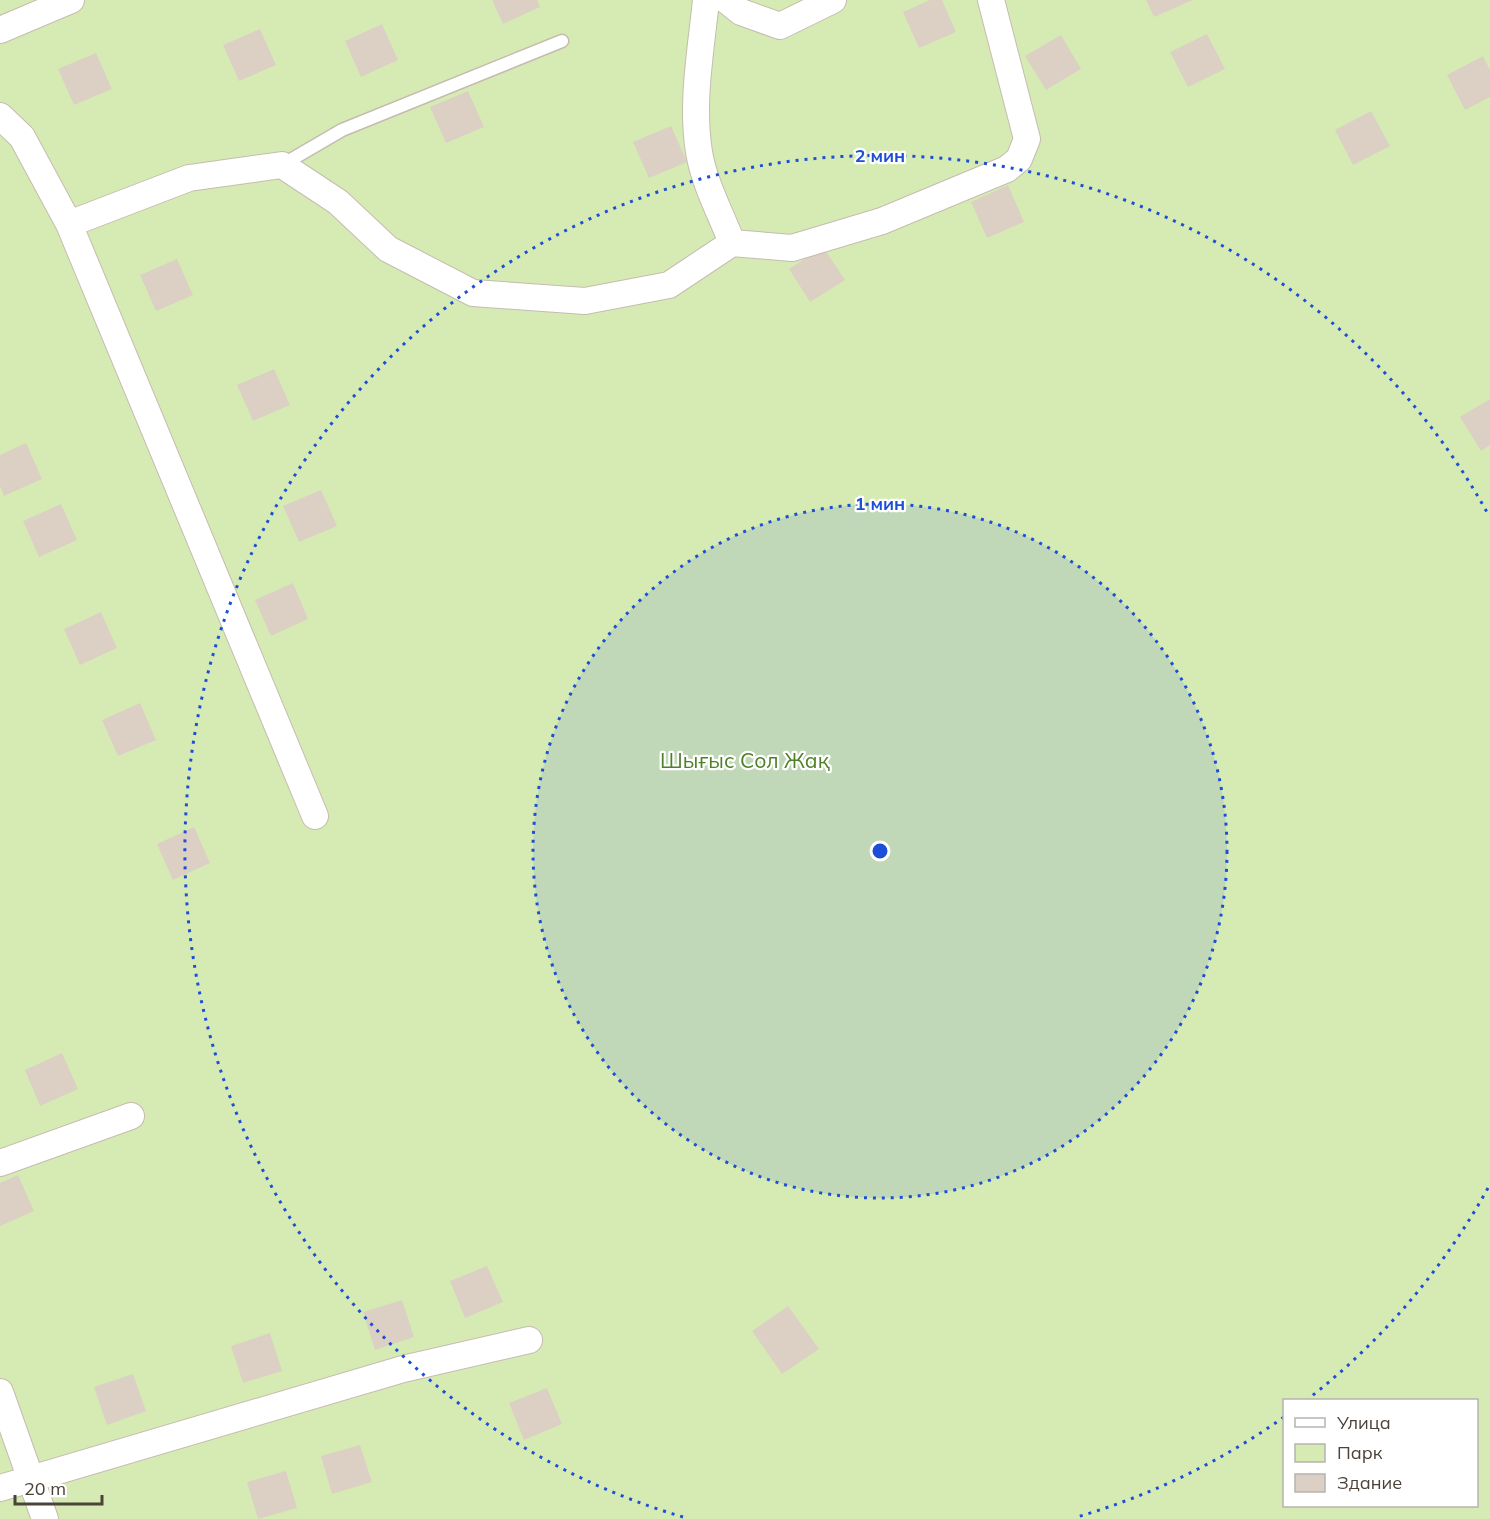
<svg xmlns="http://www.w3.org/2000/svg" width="1490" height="1519" font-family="Mulish,sans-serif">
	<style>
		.green { fill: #d6ebb4; fill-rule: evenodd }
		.building { fill: #dbd0c3 }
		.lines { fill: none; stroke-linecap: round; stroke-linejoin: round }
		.service-casing { stroke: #c5bcb0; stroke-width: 15 }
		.minor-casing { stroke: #c5bcb0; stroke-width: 28 }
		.service { stroke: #fff; stroke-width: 12 }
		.minor { stroke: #fff; stroke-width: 26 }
		.ring { fill: none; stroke: #1d4ed8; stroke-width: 3; stroke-dasharray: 3 6 }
		.labels { text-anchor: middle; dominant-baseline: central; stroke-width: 4.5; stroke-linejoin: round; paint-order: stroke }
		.park-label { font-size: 21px; fill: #508028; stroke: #fff }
		.centre { fill: #1d4ed8; stroke: #fff; stroke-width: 3 }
		.ring-label { font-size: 18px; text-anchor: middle; font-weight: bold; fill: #1d4ed8; stroke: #fff; stroke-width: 4.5; stroke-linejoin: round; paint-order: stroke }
	</style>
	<rect width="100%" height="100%" fill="#f6f2eb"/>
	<!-- green -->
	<path class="green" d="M0 0H1490V1519H0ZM1284 1400H1476V1506H1284Z"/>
	<!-- building -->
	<path class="building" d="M492 0H537L540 7 503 24Z
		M930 0H942L956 32 919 48 903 12Z
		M1146 0H1193L1154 17Z
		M382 24 398 60 361 77 345 41Z
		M260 29 276 65 239 81 223 45Z
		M1207 34 1225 69 1188 87 1170 52Z
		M1061 35 1081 69 1046 90 1025 56Z
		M96 53 112 89 74 105 58 69Z
		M1483 56 1490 70V97L1465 110 1447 75Z
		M468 91 484 127 446 143 430 107Z
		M1371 111 1390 146 1353 165 1335 130Z
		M671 126 687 162 649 178 633 142Z
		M1008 185 1024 222 987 238 971 202Z
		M823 247 845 280 810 302 789 269Z
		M177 259 193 295 156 311 140 275Z
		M274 369 290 405 253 421 237 385Z
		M1490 399V445L1481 451 1460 417Z
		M26 443 42 479 4 496 0 486V455Z
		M321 490 337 526 299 542 283 506Z
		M61 504 77 540 39 557 23 521Z
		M293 583 308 619 271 636 255 600Z
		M101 612 117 648 80 665 64 629Z
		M140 703 156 740 118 756 102 720Z
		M194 827 210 863 173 880 157 844Z
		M62 1053 78 1089 40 1106 25 1070Z
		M18 1175 34 1211 0 1226V1183Z
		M487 1266 503 1302 465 1318 450 1281Z
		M402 1300 414 1337 375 1350 363 1312Z
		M788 1306 819 1349 782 1374 752 1331Z
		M270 1333 282 1371 243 1383 231 1346Z
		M133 1374 146 1411 107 1425 94 1387Z
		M547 1388 562 1424 524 1440 509 1403Z
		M360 1445 372 1482 332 1494 321 1456Z
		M286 1471 297 1508 258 1519 247 1482Z"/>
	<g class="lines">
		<defs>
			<path id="service" d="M282 165 342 130 562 41"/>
			<path id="minor" d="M706 0C701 50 691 102 699 152 704 183 721 214 732 243L792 248 882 221 1007 169 1019 159 1027 139 991 0
				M726 0 741 12 780 26 833 0
				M0 30 71 0
				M0 116 22 137 69 224 315 816
				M69 224 189 178 282 165 338 202 388 249 473 293 585 301 669 285 732 243
				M0 1163 131 1116
				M0 1392 45 1519
				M0 1488 403 1369 529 1340"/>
		</defs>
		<!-- service casing -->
		<use href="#service" class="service-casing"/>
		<!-- minor casing -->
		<use href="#minor" class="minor-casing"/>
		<!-- service -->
		<use href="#service" class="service"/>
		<!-- minor -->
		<use href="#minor" class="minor"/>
	</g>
	<!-- distance rings -->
	<circle cx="880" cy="851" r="347" fill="#1d4ed8" fill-opacity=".12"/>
	<g class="ring">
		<circle cx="880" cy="851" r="347"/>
		<path d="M1488 1188A695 695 0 0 1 1308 1399M1284 1417A695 695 0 0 1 1077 1517M683 1517A695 695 0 1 1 1488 514"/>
	</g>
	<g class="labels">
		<!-- park labels -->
		<g class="park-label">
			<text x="745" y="760">Шығыс Сол Жақ</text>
		</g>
	</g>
	<circle cx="880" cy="851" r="9" class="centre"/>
	<g class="ring-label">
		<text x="880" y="162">2 мин</text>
		<text x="880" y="510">1 мин</text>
	</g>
	<!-- legend -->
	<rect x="1283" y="1399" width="195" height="108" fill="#ffffff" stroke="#b7b3af" stroke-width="1.5"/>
	<rect x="1295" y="1418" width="30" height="9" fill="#ffffff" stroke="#b7b3af" stroke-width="1.5"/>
	<text x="1337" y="1429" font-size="18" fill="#4b4238">Улица</text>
	<rect x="1295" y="1444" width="30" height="18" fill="#d6ebb4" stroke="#b7b3af" stroke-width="1.5"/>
	<text x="1337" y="1459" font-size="18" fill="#4b4238">Парк</text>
	<rect x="1295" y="1474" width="30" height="18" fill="#dbd0c3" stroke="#b7b3af" stroke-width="1.5"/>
	<text x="1337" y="1489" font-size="18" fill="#4b4238">Здание</text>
	<!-- scale -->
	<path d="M15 1495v9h87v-9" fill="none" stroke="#4b4238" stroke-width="3"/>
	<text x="24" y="1495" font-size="18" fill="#4b4238" stroke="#ffffff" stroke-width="4.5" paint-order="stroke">20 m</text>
</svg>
